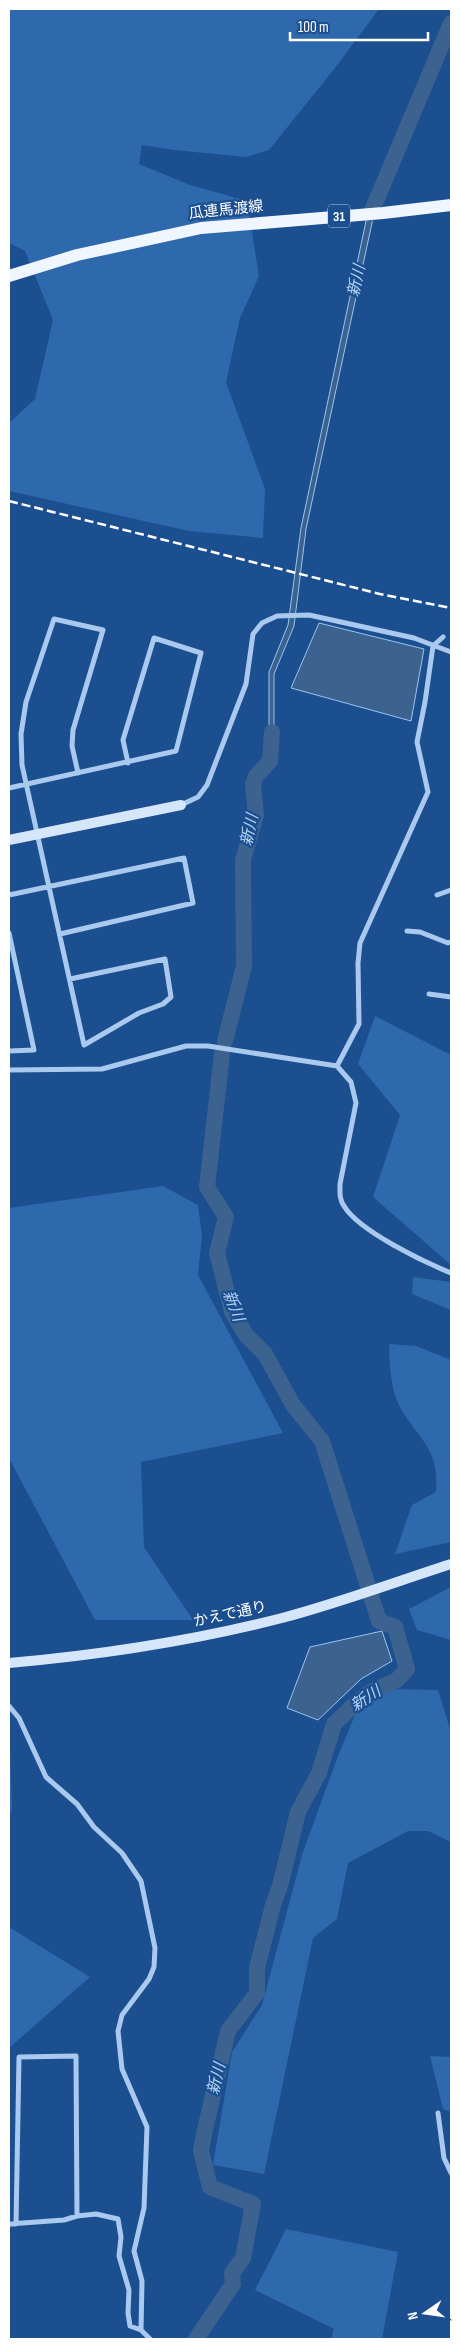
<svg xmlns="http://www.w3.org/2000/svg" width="460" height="2348" font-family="'Sofia Sans Condensed','Noto Sans JP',sans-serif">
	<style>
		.green { fill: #2e69ad }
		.water { fill: #3c6290; stroke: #9cc4f0 }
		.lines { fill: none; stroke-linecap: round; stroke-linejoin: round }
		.river { stroke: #3c6290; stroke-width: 16 }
		.street { stroke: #a9c9ee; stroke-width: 5 }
		.secondary { stroke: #d6e6fa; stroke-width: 10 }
		.primary { stroke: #f0f6ff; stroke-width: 12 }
		.rail { stroke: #fff; stroke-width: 2.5; stroke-dasharray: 9 4; stroke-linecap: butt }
		.labels { text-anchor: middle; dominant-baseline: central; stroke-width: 4.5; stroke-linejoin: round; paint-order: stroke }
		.shield { fill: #1b4f8f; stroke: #bbcadd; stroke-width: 1 }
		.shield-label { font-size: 14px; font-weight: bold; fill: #fff }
		.street-label { font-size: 15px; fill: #fff; stroke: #1b4f8f }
		.water-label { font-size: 16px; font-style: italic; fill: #b5d3f5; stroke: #1b4f8f }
	</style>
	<rect width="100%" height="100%" fill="#1b4f8f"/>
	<!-- green -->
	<path class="green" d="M9 9H379L335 68 269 150 246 157 174 150 142 145 139 164 190 185 247 201 259 276 240 318 226 382 265 489 263 538 189 531 9 491V423L35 399 53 320 25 251 9 243Z
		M375 1016 451 1055V1265L373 1197 400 1115 358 1064Z
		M163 1186 198 1205 202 1236 198 1275 283 1433 141 1462 144 1547 193 1620H95L9 1458V1208Z
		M413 1277 451 1282V1310L412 1294Z
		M389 1344 416 1346 451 1360V1542L395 1554 412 1505 436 1492C439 1448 420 1441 401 1409 390 1390 390 1365 389 1344Z
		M451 1587V1640L417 1630 409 1609Z
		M388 1689 438 1690 451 1732V1842L428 1831H408L348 1863 337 1919 313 1938 264 2174 213 2165 232 2052 262 2005 302 1855 336 1761 357 1710Z
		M9 1718 12 1809 9 1816Z
		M9 1927 90 1977 9 2048Z
		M430 2056 451 2057V2112L443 2109Z
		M286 2229 398 2252 382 2339H331L334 2329 255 2290Z"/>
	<!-- water -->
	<path class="water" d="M376 191 381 193 375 209 306 529 294 626 274 674V756L269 754V672L288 625 301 528 369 207Z
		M319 623 424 649 411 721 291 688Z
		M382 1631 392 1661 361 1679 318 1720 287 1708 310 1647Z"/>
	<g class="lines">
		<!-- river -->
		<path class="river" d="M371 213 451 23
			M225 1041 244 966 243 860 256 815 253 784 256 776 270 761 272 732
			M196 2339 233 2284 232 2273 243 2258 253 2204 210 2187 201 2151 204 2134 228 2031 257 1993V1968L273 1905 280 1886 298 1812 319 1773 334 1724 356 1703 370 1692 397 1680 407 1669 395 1627 379 1621 322 1441 293 1405 265 1354 246 1335 232 1312 217 1253 226 1217 207 1187 222 1054"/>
		<!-- street -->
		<path class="street" d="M9 788 176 751 201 653 154 638 123 740 128 763
			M181 805 198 797 207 785 246 684 253 634 262 623 277 616 309 615 414 638 451 652
			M9 895 184 858 193 903 60 934
			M437 895 451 890
			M407 931 420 932 448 943 451 942
			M9 933 34 1050 9 1051
			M70 979 165 959 171 997 163 1004 139 1013 84 1045 22 765 21 734 26 702 54 619 103 630 73 730 72 746 78 773
			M429 994 451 997
			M337 1066 359 1024 358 963 360 943 428 792 417 742 425 702 433 646 443 637
			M9 1070 102 1069 186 1046H208L337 1066 351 1082 356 1103 340 1184C340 1192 339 1199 344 1206 359 1231 424 1262 451 1273
			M9 1706 19 1718 46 1777 77 1804 94 1827 122 1853 141 1881 155 1948 154 1967 149 1979 122 2015 118 2031 122 2069 147 2127 144 2208 134 2251 142 2281 141 2330 150 2339
			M438 2113 444 2158 451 2173
			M9 2224 64 2220 77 2216 96 2214 118 2219 121 2237 119 2256 129 2290 128 2313 130 2326 141 2330
			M16 2224 19 2057 76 2056 77 2216"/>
		<!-- secondary -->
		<path class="secondary" d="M9 840 181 805
			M9 1663C100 1655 192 1641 282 1618 339 1603 395 1582 451 1564"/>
		<!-- primary -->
		<path class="primary" d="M9 276 77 255 201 228 383 213 451 205"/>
		<!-- rail -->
		<path class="rail" d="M9 501 380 594 451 608"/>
	</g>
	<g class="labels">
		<!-- shield labels -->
		<rect class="shield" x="328" y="204.5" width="22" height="23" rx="4"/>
		<g class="shield-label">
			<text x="339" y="216">31</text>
		</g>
		<!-- street labels -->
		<g class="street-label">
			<text transform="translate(226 210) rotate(-6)">瓜連馬渡線</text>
			<text transform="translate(230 1614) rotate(-12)">かえで通り</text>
		</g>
		<!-- water labels -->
		<g class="water-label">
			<text transform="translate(357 281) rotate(-78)">新川</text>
			<text transform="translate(250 830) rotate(-78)">新川</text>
			<text transform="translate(233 1306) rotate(69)">新川</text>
			<text transform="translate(366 1699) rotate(-33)">新川</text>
			<text transform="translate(217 2079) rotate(-77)">新川</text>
		</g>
	</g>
	<!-- border -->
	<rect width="460" height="2348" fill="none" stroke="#ffffff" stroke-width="20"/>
	<!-- north arrow -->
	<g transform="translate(425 2313) rotate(257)" stroke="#1b4f8f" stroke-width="4" paint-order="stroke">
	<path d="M0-4L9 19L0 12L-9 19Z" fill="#ffffff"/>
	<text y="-8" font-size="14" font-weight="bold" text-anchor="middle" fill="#ffffff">N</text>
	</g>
	<!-- scale -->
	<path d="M290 32v8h138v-8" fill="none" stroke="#ffffff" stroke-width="2.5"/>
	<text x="298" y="32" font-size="15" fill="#ffffff" stroke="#1b4f8f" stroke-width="4" paint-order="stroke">100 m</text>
</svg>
